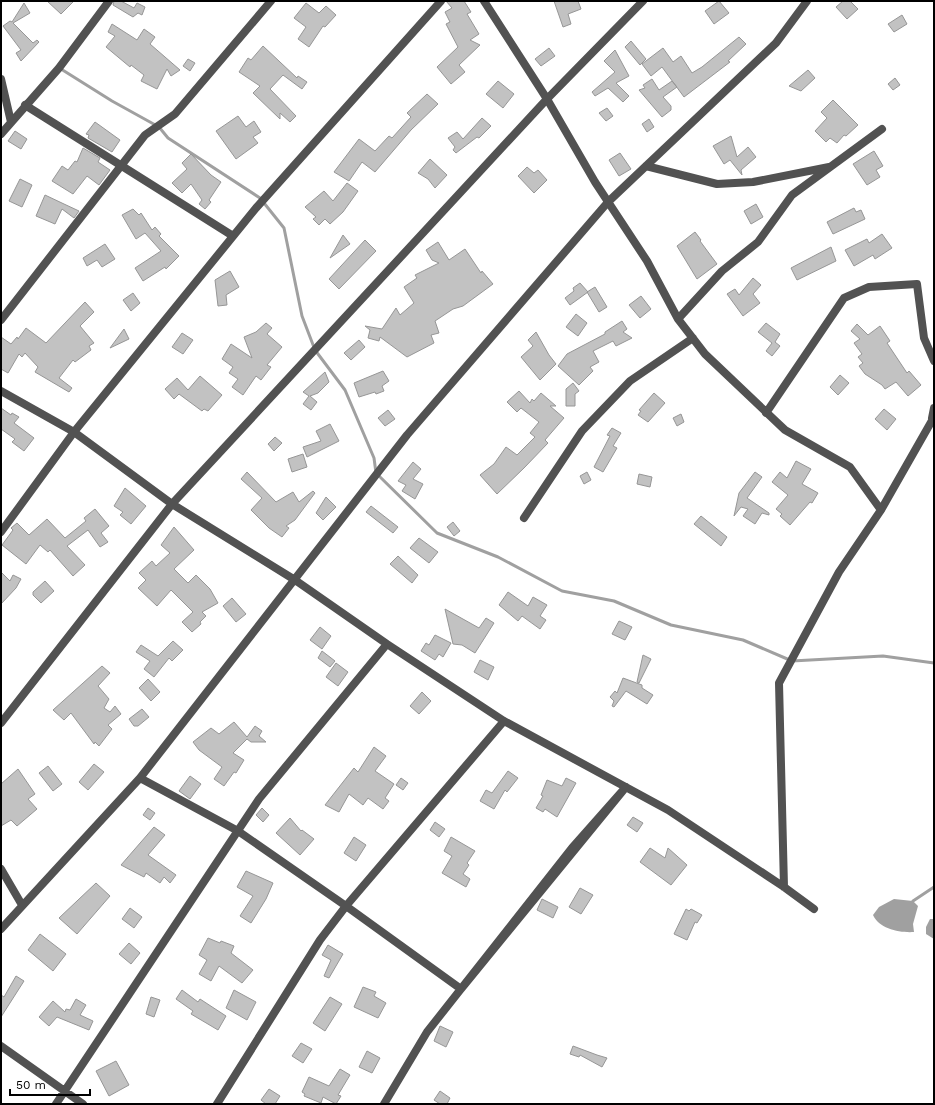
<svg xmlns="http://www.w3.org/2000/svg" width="935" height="1105" font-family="'Work Sans',sans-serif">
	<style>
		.water { fill: #a0a0a0 }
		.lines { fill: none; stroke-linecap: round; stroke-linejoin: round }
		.stream { stroke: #a0a0a0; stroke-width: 3 }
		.building { fill: #c2c2c2; stroke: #969696 }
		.minor { stroke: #525252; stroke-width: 8 }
	</style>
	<rect width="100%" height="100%" fill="#fff"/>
	<!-- water -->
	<path class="water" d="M894 899 913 901 918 906 913 924 914 932C900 933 879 929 873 915L879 907Z
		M930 919H934V939L926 934V927Z"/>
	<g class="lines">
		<!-- stream -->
		<path class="stream" d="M61 69 112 101 159 127 168 138 260 198 284 228 302 316 315 350 345 390 374 458 376 473 437 533 498 557 562 591 614 601 671 625 743 640 792 661 883 656 934 663
			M913 901 934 887"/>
	</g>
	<!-- building -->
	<path class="building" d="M47 1H74L61 14Z
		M114 1H121L134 8 137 3 145 7 142 15 138 13 133 17 113 5Z
		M446 1H464L471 12 467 14 479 34 470 40 480 45 459 65 465 72 451 84 437 67 458 47 446 24 450 22 445 12 452 8Z
		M554 1H578L581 9 568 14 571 24 563 27Z
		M719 1 729 13 714 24 705 11Z
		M843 1H850L858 9 847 19 836 7Z
		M24 3 30 13 13 23 33 43 37 40 39 42 21 61 16 53 21 50 3 26 10 21 12 22Z
		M306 3 319 13 326 6 336 15 325 27 323 26 309 47 298 39 306 27 294 18Z
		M902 15 907 24 894 32 888 24Z
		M112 24 137 40 144 29 155 37 150 44 180 70 171 76 167 69 157 89 141 81 144 75 131 65 130 67 106 47 115 36 108 32Z
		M739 37 746 44 728 61 730 62 684 97 662 67 651 76 642 64 663 48 673 62 681 56 692 73 702 67Z
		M631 41 646 59 640 65 625 47Z
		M263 46 297 78 298 76 307 82 302 89 283 75 270 89 296 116 290 122 280 113V119L253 93 260 86 239 72 248 58 251 60Z
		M549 48 555 56 541 66 535 59Z
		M615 50 629 76 616 83 629 96 623 102 608 88 595 96 592 92 615 72 604 61Z
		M188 59 195 63 190 71 183 66Z
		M808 70 815 78 801 91 789 86Z
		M895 78 900 85 893 90 888 84Z
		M652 79 659 90 672 81 677 87 663 97 671 106V110L662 117 639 90 645 88 643 85Z
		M498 81 514 94 503 108 486 94Z
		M427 94 438 104 411 130 375 172 362 162 349 181 334 172 359 139 375 151 389 136 392 138 411 117 407 113Z
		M833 100 858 125 846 136 844 135 837 143 830 138 826 142 815 131 827 118 821 112Z
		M607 108 613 116 606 121 599 113Z
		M238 116 246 127 254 121 261 132 253 137 258 143 236 159 216 131Z
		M482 118 491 126 479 138 477 137 456 153 453 150 455 147 448 138 457 132 463 139Z
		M649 119 654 127 647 132 642 124Z
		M95 122 120 140 112 152 88 138 89 135 86 134Z
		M15 131 27 139 21 149 8 141Z
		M731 136 737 157 748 147 756 157 741 170 742 175 730 160 724 164 713 146Z
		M83 148 100 158 98 162 110 170 99 185 87 176 73 194 52 181 62 166 68 170 75 161 77 162Z
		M874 151 883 166 876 170 880 177 867 185 853 164Z
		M620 153 631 169 619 176 609 160Z
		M191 154 211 175 221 182 209 200 211 202 205 209 199 204 202 200 191 184 182 193 172 183 187 169 182 163Z
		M430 159 447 175 435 188 428 179 418 173Z
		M527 167 534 173 538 170 547 180 534 193 518 176Z
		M20 179 32 185 22 207 9 201Z
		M347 183 358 191 343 212 330 224 325 219 319 225 313 219 316 217 305 207 324 191 333 201Z
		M45 195 64 204 79 211 74 218 62 209 55 224 36 216Z
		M756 204 763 217 751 224 744 211Z
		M854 208 856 212 861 210 865 219 833 234 827 222Z
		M133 209 139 215 141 213 152 230 155 227 161 234 159 236 179 256 166 269 165 267 143 281 135 268 161 251 145 233 136 239 122 215Z
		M695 232 701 240 700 241 717 264 697 279 677 246Z
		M882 234 892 248 875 259 873 255 854 266 845 250 867 239 869 243Z
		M343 235 350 244 330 258Z
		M365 240 376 251 339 289 329 279Z
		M438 242 449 260 465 249 481 273 482 271 493 284 463 306 453 309 435 321 439 333 431 335 434 343 407 357 380 337 379 341 368 338 370 330 365 326 382 329 396 308 400 315 414 303 404 287 417 278 415 275 439 263 432 260 426 250Z
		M105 244 115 259 102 267 97 260 87 266 83 258Z
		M831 247 836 261 797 280 791 268Z
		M230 271 239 287 226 295 227 305 218 306 215 280Z
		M753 278 761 285 753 294 760 303 743 316 727 294 735 289 739 295Z
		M580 283 588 292 570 305 565 298 574 291 573 288Z
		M595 287 607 307 599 312 587 292Z
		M133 293 140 303 131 311 123 300Z
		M641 296 651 309 640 318 629 305Z
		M85 302 94 312 80 326 94 343 89 346 91 350 75 362 73 360 59 378 72 388 69 392 35 372 38 367 25 353 22 357 19 354 8 373 1 369V337L11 344 17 337 18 339 26 328 46 343Z
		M576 314 587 323 578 336 566 327Z
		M622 321 627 329 623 332 632 338 616 346 613 341 593 351 599 362 590 367 593 371 579 385 558 366 567 354 605 334V332Z
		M266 323 272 328 267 334 282 347 267 365 271 367 261 380 256 376 243 395 232 387 238 379 229 373 233 367 222 359 231 344 252 358 244 337 256 332Z
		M766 323 780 334 775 342 780 346 772 356 766 351 772 343 758 332Z
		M857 324 868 335 880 326 890 341 887 343 907 373 909 371 921 385 908 396 896 382 885 389 882 385 865 374 859 366 863 363 858 357 862 354 854 343 860 339 851 331Z
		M124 329 129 339 110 348Z
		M536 332 549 355 556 364 540 380 521 357 533 346 528 340Z
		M182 333 193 340 183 354 172 347Z
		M359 340 365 347 351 360 344 353Z
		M383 371 389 381 382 386 384 391 376 394 375 392 359 397 354 383Z
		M325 372 329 382 318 393 310 396 317 402 311 410 303 404 309 396 303 392Z
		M840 375 849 383 838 395 830 387Z
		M200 376 222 395 208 411 204 409 202 411 179 394 174 399 165 389 177 378 188 390Z
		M573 383 579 391 575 394V406H566V389Z
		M519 391 530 403 532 399 534 401 541 393 556 406H550L564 418 545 440 548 443 524 468 497 494 480 475 494 464 506 447 517 455 535 437 530 433 539 422 521 408 517 412 507 402Z
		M654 393 665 403 648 422 638 415 641 411 639 410Z
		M1 408 11 415 12 413 19 417 14 423 34 438 24 451 12 442 15 439 1 429Z
		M884 409 896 419 887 430 875 419Z
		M388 410 395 419 385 426 378 418Z
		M681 414 684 422 677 426 673 418Z
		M330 424 339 441 307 457 303 447 321 441 316 431Z
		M612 428 621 433 613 446 617 448 603 472 594 467 610 436 607 435Z
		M275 437 282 443 274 451 268 444Z
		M303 454 307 467 292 472 288 459Z
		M796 461 811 469 802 484 818 493 812 503 810 502 790 525 780 516 782 514 776 509 788 495 772 482 780 472 787 478Z
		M413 462 421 469 413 479 423 484 415 499 402 491 406 485 398 481Z
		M247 472 276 502 293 492 299 502 313 491 315 493 295 520 286 526 289 528 282 537 269 528 251 510 262 498 241 479Z
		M587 472 591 480 584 484 580 476Z
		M755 472 762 477 747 498 769 513V515L762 513 755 524 743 516 748 509 741 507 734 516 739 493Z
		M639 474 652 477 650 487 637 484Z
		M125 488 146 506 131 524 120 515 123 512 114 506Z
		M326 497 336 507 323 520 316 513Z
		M371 506 398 527 393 533 366 512Z
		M95 509 109 526 101 533 108 542 100 547 88 530 67 546 85 565 73 576 50 550 48 552 40 545 26 564 2 545 13 530 11 528 17 523 29 535 47 519 65 538 86 521 84 518Z
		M701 516 727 537 721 546 694 524Z
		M453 522 460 531 454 536 447 527Z
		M174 527 194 550 174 569 188 583 196 575 210 589 218 603 202 612 206 616 200 622 201 624 192 632 182 622 193 612 171 590 157 606 138 588 146 580 139 573 152 561 156 566 170 553 161 545Z
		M419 538 438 552 429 563 410 548Z
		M398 556 418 575 412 583 390 564Z
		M1 572 10 581 13 575 21 579 16 588 1 604Z
		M45 581 54 591 41 603 33 595V592Z
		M508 592 528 606 533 597 547 605 540 616 546 620 540 629 522 616 518 621 499 605Z
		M232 598 246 614 236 622 223 606Z
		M445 609 479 628 486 618 494 623 475 653 462 645 453 644Z
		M619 621 632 627 625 640 612 634Z
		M320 627 331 636 322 649 310 640Z
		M435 635 451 643 443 657 439 654 435 660 421 651 426 643 429 645Z
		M173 641 183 650 172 661 169 658 154 677 144 669 150 661 136 652 141 645 158 656Z
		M322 651 335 661 330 667 318 658Z
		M643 655 651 659 639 683 637 682Z
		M480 660 494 667 488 680 474 672Z
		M336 663 348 672 338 686 326 677Z
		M102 666 110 673 98 686 109 699 104 708 110 712 115 706 121 714 108 725 112 729 99 746 95 742 94 744 71 713 64 720 53 710Z
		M623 678 642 685V688L653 695 647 704 626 691 614 707 612 706 614 701 610 697 615 691 617 693Z
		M148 679 160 692 151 701 139 688Z
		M422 692 431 701 419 714 410 706Z
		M142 709 149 717 138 726H134L129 719Z
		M234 722 247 737 255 726 262 731 259 736 266 742H251L247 739 233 753 244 760 236 773 234 772 224 786 214 779 222 767 199 750 193 742 211 728 219 734Z
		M374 747 386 756 375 771 394 784 385 798 389 801 383 809 368 798 363 805 349 794 339 812 325 805 354 768 358 772Z
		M94 764 104 772 88 790 79 782Z
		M48 766 62 784 53 791 39 773Z
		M18 769 35 794 28 799 37 809 17 826 11 820 1 826V784Z
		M508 771 518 778 507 792 505 790 494 809 480 801 486 790 492 793Z
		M190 776 201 784 190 799 179 791Z
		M401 778 408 783 403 790 396 785Z
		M566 778 576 783 557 817 545 809 543 812 536 808 543 796 541 795 547 780 562 786Z
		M148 808 155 813 150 820 143 815Z
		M262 808 269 815 263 822 256 815Z
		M633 817 643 823 637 832 627 825Z
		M290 818 301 831 302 830 314 839 300 855 276 833Z
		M435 822 445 829 439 837 430 830Z
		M154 827 165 835 148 855 176 875 170 883 164 877 160 883 146 873 144 877 121 865Z
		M354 837 366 845 356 861 344 853Z
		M451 837 475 851 467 863 469 865 463 874 470 879 466 887 442 873 452 856 444 851Z
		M650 848 665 858 668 848 687 865 671 885 640 862Z
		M246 871 273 883 266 899 251 923 240 916 253 896 237 887Z
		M96 883 110 896 77 934 59 918Z
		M580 888 593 895 581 914 569 907Z
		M542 899 558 907 553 918 537 910Z
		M130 908 142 917 134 928 122 919Z
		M686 909 689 911 691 909 702 915 697 923 695 922 687 940 674 934Z
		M40 934 66 954 53 971 28 950Z
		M208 938 220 943 221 941 234 946 231 953 253 970 242 983 219 966 211 981 199 974 207 960 199 955Z
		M129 943 140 953 131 964 119 954Z
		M328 945 343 954 329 978 324 976 331 960 322 955Z
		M16 976 24 981 1 1017V995L4 997Z
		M363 987 376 992 374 996 386 1003 378 1018 354 1007Z
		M182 990 198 1002 200 999 226 1016 218 1030 191 1014 193 1011 176 999Z
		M234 990 256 1002 247 1020 226 1008Z
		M151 997 160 1000 154 1017 146 1014Z
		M330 997 342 1004 325 1031 313 1023Z
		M76 999 86 1005 80 1015 93 1021 89 1030 57 1017 49 1026 39 1017 53 1001 65 1012 66 1009 70 1010Z
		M440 1026 453 1032 446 1047 434 1041Z
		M301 1043 312 1049 303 1063 292 1056Z
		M573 1046 597 1055 607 1058 602 1067 580 1055 579 1057 570 1054Z
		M367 1051 380 1058 372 1073 359 1067Z
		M116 1061 129 1085 109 1096 96 1071Z
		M340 1069 350 1075 338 1095 341 1096 336 1104 323 1097 321 1103 304 1096 305 1094 302 1092 309 1077 329 1086Z
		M269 1089 280 1096 275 1104H266L261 1100Z
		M440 1091 450 1098 447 1104H440L434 1100Z"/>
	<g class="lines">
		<!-- minor -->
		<path class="minor" d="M484 1 547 99 595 182 647 261 678 319 705 354 785 430 850 467 881 510
			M1 79 11 122
			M25 105 233 236
			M1 134 59 68 109 1
			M646 166 717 184 753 182 829 167
			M678 319 722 271 758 242 792 195 882 129
			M1 320 145 135 175 114 271 1
			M1 391 74 432 172 504 295 580 387 644 504 721 668 810 784 887 814 909
			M766 413 844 298 869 287 917 284 924 338 934 361
			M932 418 934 408
			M524 518 582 431 630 381 693 338
			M1 532 74 432 256 208 441 1
			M1 723 172 504 547 99 643 1
			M140 778 238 831 346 906 461 989
			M1 869 22 905
			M784 887 779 683 839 572 881 510 934 417
			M1 929 140 778 407 435 608 202 776 43 807 1
			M1 1046 83 1104
			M56 1104 259 799 387 644
			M217 1104 320 940 346 906 504 721
			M384 1104 427 1032 572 848 626 787 461 989"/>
	</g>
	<!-- border -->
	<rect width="935" height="1105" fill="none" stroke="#000000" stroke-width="4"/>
	<!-- scale -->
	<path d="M10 1089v6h80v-6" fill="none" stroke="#000000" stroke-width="2"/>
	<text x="16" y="1089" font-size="12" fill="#000000" stroke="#ffffff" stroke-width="3" paint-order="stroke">50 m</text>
</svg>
